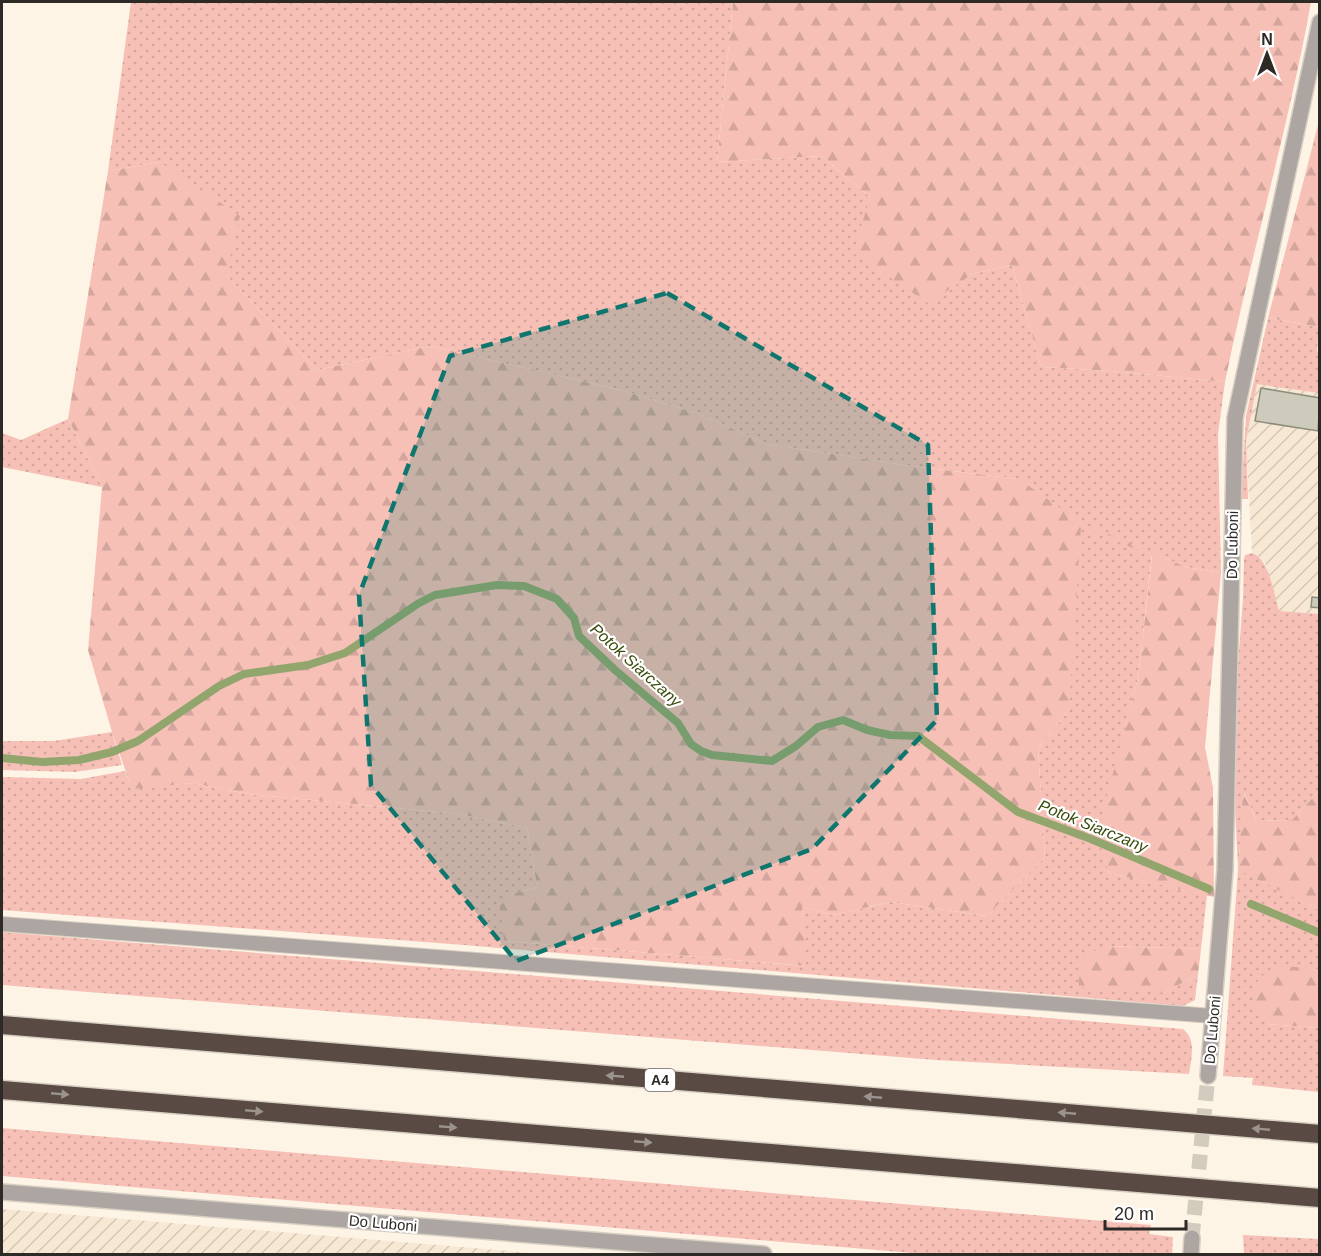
<svg xmlns="http://www.w3.org/2000/svg" width="1321" height="1256" font-family="Helvetica,sans-serif">
	<style>
		.industrial { fill: url(#industrial-furrows) }
		.grass { fill: url(#grass-dots) }
		.forest { fill: url(#forest-firs) }
		.lines { fill: none; stroke-linecap: round; stroke-linejoin: round }
		.stream { stroke: #92a56d; stroke-width: 8 }
		.building { fill: #cdcbbb; stroke: #8e8c7d; stroke-width: 1.5 }
		.street-tunnel { stroke: #d4cbbf; stroke-width: 15; stroke-dasharray: 15 8; stroke-linecap: butt }
		.lane-casing { stroke: #d8cfc3; stroke-width: 16 }
		.street-casing { stroke: #d8cfc3; stroke-width: 18 }
		.highway-casing { stroke: #d8cfc3; stroke-width: 21 }
		.lane { stroke: #aca5a1; stroke-width: 14 }
		.street { stroke: #aca5a1; stroke-width: 15 }
		.highway { stroke: #594b43; stroke-width: 18 }
		.oneway { fill: #9b938e }
		.marked { fill: #0f766e; fill-opacity: 0.2; stroke: #0f766e; stroke-width: 4.5; stroke-dasharray: 12 8; stroke-linejoin: round }
		.labels { text-anchor: middle; dominant-baseline: central; stroke-width: 4.5; stroke-linejoin: round; paint-order: stroke }
		.shield { fill: #fff; stroke: #6c6966; stroke-width: 1.5 }
		.shield-label { font-size: 14px; font-weight: bold; fill: #2d2924 }
		.street-label { font-size: 15px; fill: #2d2924; stroke: #fff }
		.water-label { font-size: 16px; font-style: italic; fill: #394a0a; stroke: #fff }
	</style>
	<defs>
		<pattern id="industrial-furrows" width="10" height="10" patternUnits="userSpaceOnUse" patternTransform="scale(1.5)"><rect width="10" height="10" fill="#f7e8d3"/><path d="M-1 1l2-2M0 10L10 0M9 11l2-2" fill="none" stroke="#d4c7b5"/></pattern>
		<pattern id="grass-dots" width="8" height="8" patternUnits="userSpaceOnUse" patternTransform="scale(1.5)"><rect width="8" height="8" fill="#f6c0b6"/><path d="M2 2h.1M6 6h.1" fill="none" stroke="#d3a59c" stroke-width="1.8" stroke-linecap="round"/></pattern>
		<pattern id="forest-firs" width="22" height="20" patternUnits="userSpaceOnUse" patternTransform="scale(1.5)"><rect width="22" height="20" fill="#f6c0b6"/><path d="M5 1l3.5 6h-7zM16 11l3.5 6h-7z" fill="#d3a59c"/></pattern>
	</defs>
	<rect width="100%" height="100%" fill="#fef4e6"/>
	<!-- industrial -->
	<path class="industrial" d="M1257 383 1319 393V614L1279 611 1265 563 1257 555 1252 553 1246 441Z
		M3 1209 545 1254H2V1210Z"/>
	<!-- grass -->
	<path class="grass" d="M131 2H733L717 162 821 156 870 197 928 302 973 274 1012 265 1041 367 1111 371 1225 382 1218 434 1221 573 1186 567 1152 553 1138 678 1098 834 1109 873 1207 895 1201 949 1106 946 1163 993 1198 975 1195 1000 1183 1006 464 945 2 910V777L81 779 125 771 132 788 192 783 248 794 459 814 527 828 537 887 511 894 504 941 805 966 802 907 833 915 891 902 987 916 1045 857 1038 749 1069 710 1019 479 904 465 767 444 699 414 621 390 430 346 317 370 226 275 160 162 108 171Z
		M1268 318 1319 327 1317 351 1319 353V393L1257 384 1246 441 1248 499H1241L1246 416Z
		M68 419 102 487 2 467V433L21 440Z
		M1252 553C1269 558 1274 594 1279 611L1319 614V791L1292 820 1257 821 1244 793 1238 869 1319 910V969L1267 1024 1319 1028V1092L1252 1085 1253 1078 1223 1076 1238 870 1232 743 1243 598 1244 559 1245 555Z
		M112 732 122 765 75 772 2 770V741H54Z
		M2 932 1183 1029C1197 1040 1191 1059 1189 1074L936 1060 2 985Z
		M2 1128 1151 1225 1149 1234 1173 1237 1172 1254H924L2 1176Z
		M1243 1235 1319 1239V1254H1244Z"/>
	<!-- forest -->
	<path class="forest" d="M733 2H1311C1288 130 1251 254 1225 382L1111 371 1041 367 1012 265 973 274 928 303 853 253 870 197 821 156 717 162Z
		M1319 121V327L1268 318Z
		M160 162 240 216 226 275 317 370 430 346 621 390 699 414 767 444 904 465 1019 479 1080 522 1186 567 1221 573 1205 747 1213 788 1214 897 1109 873 1097 834 1138 678 1152 556 1081 526 1069 710 1038 749 1045 857 987 916 891 902 833 915 802 907 806 966 504 941 500 906 511 894 537 887 527 828 459 814 248 794 192 783 132 789 112 732 88 650 102 487 68 419 108 171Z
		M1319 791V910L1238 870 1243 792 1257 821 1292 820Z
		M1106 946 1201 949 1198 975 1163 993 1079 987 1078 958Z
		M1284 966 1319 969V1028L1267 1024 1256 1008 1252 987 1267 971Z"/>
	<g class="lines">
		<!-- stream -->
		<path class="stream" d="M2 758 42 762 79 760 112 752 138 741 219 686 244 674 308 665 345 653 419 603 435 595 497 585 524 586 557 599 574 618 579 636 615 670 678 723 691 744 701 751 712 755 772 761 796 746 818 727 843 720 867 730 890 735 918 736 1018 812 1091 839 1209 889
			M1251 904 1320 933"/>
	</g>
	<!-- building -->
	<path class="building" d="M1261 388 1320 398 1318 431 1255 421Z
		M1312 597 1320 598V608L1311 607Z"/>
	<g class="lines">
		<!-- street-tunnel -->
		<path class="street-tunnel" d="M1192 1238 1208 1076"/>
		<defs>
			<path id="lane" d="M2 924 1213 1016"/>
			<path id="street" d="M1208 1076 1225 870 1235 418 1320 22
				M2 1192 764 1254
				M1191 1254 1192 1238"/>
			<path id="highway" d="M2 1025 1320 1134
				M2 1090 1320 1198"/>
		</defs>
		<!-- lane casing -->
		<use href="#lane" class="lane-casing"/>
		<!-- street casing -->
		<use href="#street" class="street-casing"/>
		<!-- highway casing -->
		<use href="#highway" class="highway-casing"/>
		<!-- lane -->
		<use href="#lane" class="lane"/>
		<!-- street -->
		<use href="#street" class="street"/>
		<!-- highway -->
		<use href="#highway" class="highway"/>
	</g>
	<!-- one-way arrows -->
	<defs><path id="oneway-solid" d="M-6-.8H1V-3.2L6.5 0L1 3.2V.8H-6Z" transform="scale(1.5)"/></defs>
	<g class="oneway">
		<use href="#oneway-solid" transform="translate(615 1076) rotate(-175)"/>
		<use href="#oneway-solid" transform="translate(60 1094) rotate(5)"/>
		<use href="#oneway-solid" transform="translate(873 1097) rotate(-175)"/>
		<use href="#oneway-solid" transform="translate(254 1111) rotate(5)"/>
		<use href="#oneway-solid" transform="translate(1067 1113) rotate(-175)"/>
		<use href="#oneway-solid" transform="translate(448 1127) rotate(5)"/>
		<use href="#oneway-solid" transform="translate(1261 1129) rotate(-175)"/>
		<use href="#oneway-solid" transform="translate(643 1142) rotate(5)"/>
	</g>
	<!-- marked area -->
	<path class="marked" d="M667 293 928 445 937 720 812 849 516 961 371 785 359 595 450 356Z"/>
	<g class="labels">
		<!-- shield labels -->
		<rect class="shield" x="645" y="1069" width="30" height="22" rx="4.5"/>
		<g class="shield-label">
			<text x="660" y="1080">A4</text>
		</g>
		<!-- street labels -->
		<g class="street-label">
			<text transform="translate(1232 545) rotate(-89)">Do Luboni</text>
			<text transform="translate(1212 1030) rotate(-85)">Do Luboni</text>
			<text transform="translate(383 1223) rotate(5)">Do Luboni</text>
		</g>
		<!-- water labels -->
		<g class="water-label">
			<text transform="translate(636 665) rotate(42)">Potok Siarczany</text>
			<text transform="translate(1093 826) rotate(22)">Potok Siarczany</text>
		</g>
	</g>
	<!-- border -->
	<rect width="1321" height="1256" fill="none" stroke="#2d2924" stroke-width="6"/>
	<!-- north arrow -->
	<g transform="translate(1267 54)" stroke="#ffffff" stroke-width="4.5" paint-order="stroke">
	<path d="M0-4.5L10 22L0 15L-10 22Z" fill="#2d2924"/>
	<text y="-9" font-size="16" font-weight="bold" text-anchor="middle" fill="#2d2924">N</text>
	</g>
	<!-- scale -->
	<path d="M1105 1220v9h81v-9" fill="none" stroke="#2d2924" stroke-width="3"/>
	<text x="1114" y="1220" font-size="18" fill="#2d2924" stroke="#ffffff" stroke-width="4.5" paint-order="stroke">20 m</text>
</svg>
